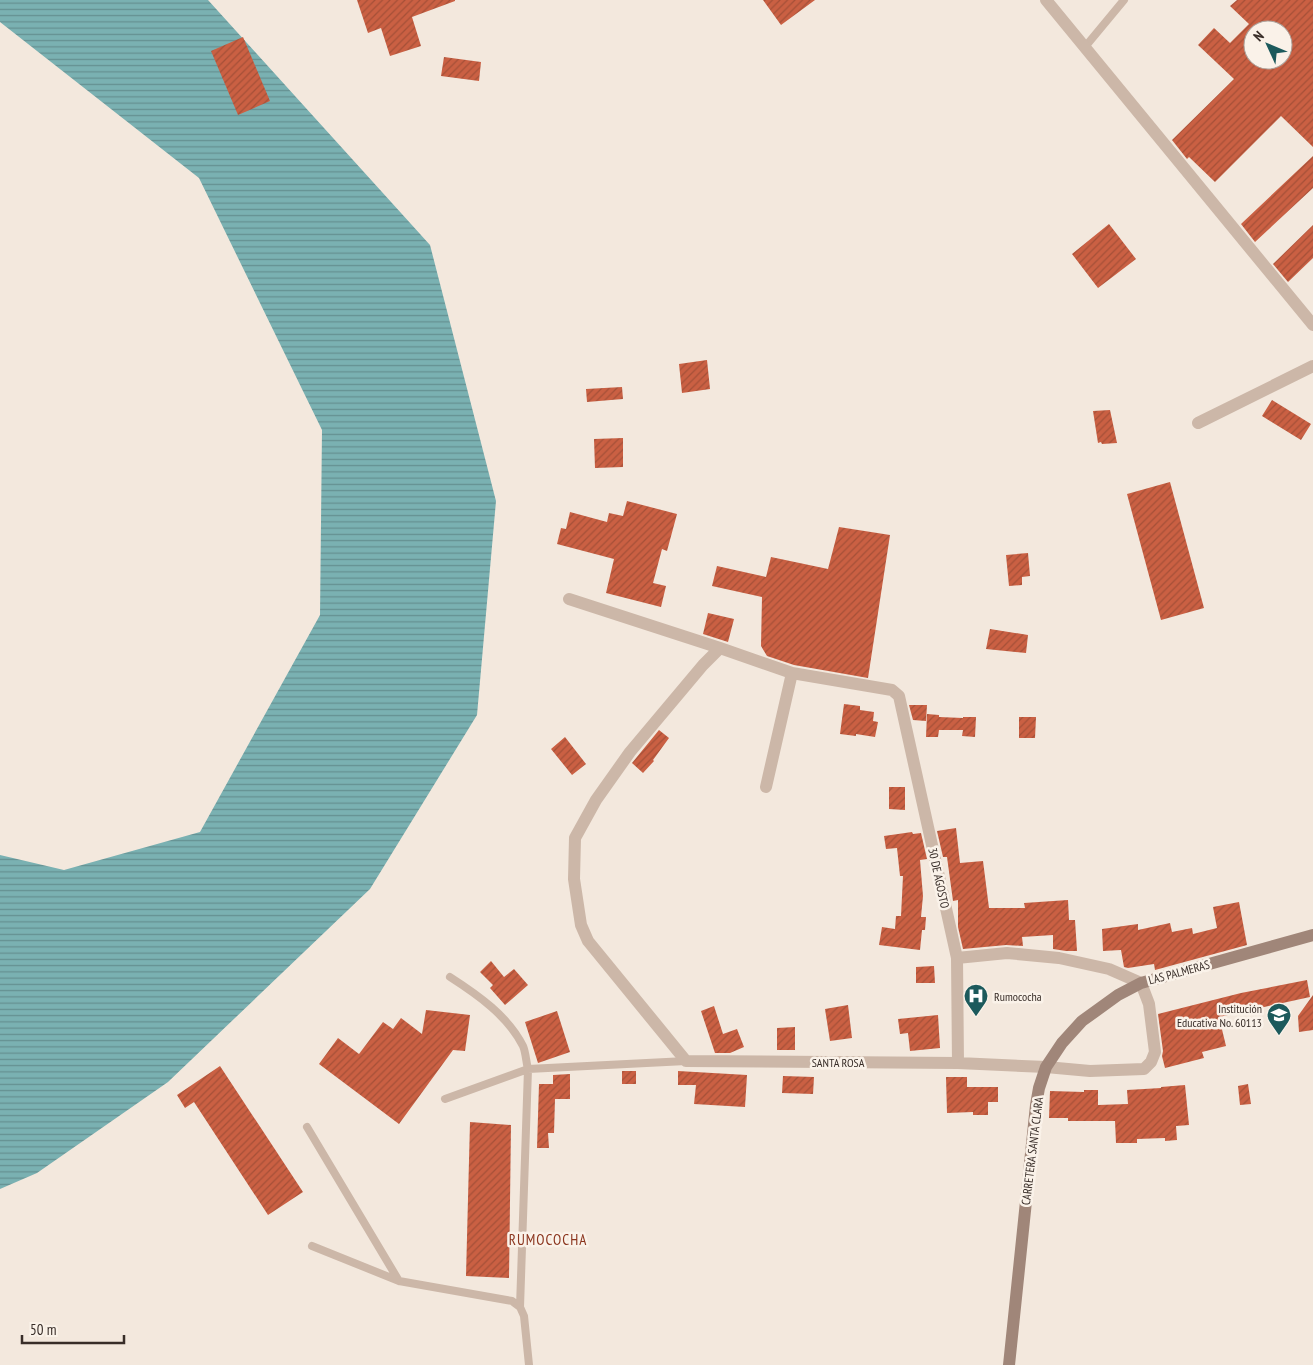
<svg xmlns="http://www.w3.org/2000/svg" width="1313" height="1365" font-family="'PT Sans Narrow',sans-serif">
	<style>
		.water { fill: url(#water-rules) }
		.building { fill: url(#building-hatch); fill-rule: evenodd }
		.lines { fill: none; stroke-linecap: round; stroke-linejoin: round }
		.lane { stroke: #ccb7a8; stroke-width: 8 }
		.street { stroke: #ccb7a8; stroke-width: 12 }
		.secondary { stroke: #a08679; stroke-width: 12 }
		.labels { text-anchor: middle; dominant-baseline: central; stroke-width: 5; stroke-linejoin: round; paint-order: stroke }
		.street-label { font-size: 12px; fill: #382d28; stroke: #faf2e9 }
		.poi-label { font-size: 12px; fill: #382d28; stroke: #faf2e9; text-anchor: start }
		.quarter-label { font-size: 15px; letter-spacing: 1px; fill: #8b351e; stroke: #faf2e9 }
	</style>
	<defs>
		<pattern id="water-rules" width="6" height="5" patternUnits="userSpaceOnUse" patternTransform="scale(1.25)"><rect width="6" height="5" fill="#7ab1b2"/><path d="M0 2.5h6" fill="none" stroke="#659091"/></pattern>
		<pattern id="building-hatch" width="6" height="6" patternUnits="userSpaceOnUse" patternTransform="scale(1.25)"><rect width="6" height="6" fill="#ca6043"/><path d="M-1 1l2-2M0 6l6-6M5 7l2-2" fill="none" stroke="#a55038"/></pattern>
	</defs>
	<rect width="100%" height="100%" fill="#f3e8dd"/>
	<!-- water -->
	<path class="water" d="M0 0H208L430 245 496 501 477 715 370 889 168 1082 37 1173 0 1189V855L64 870 200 832 320 615 322 430 199 178 0 22Z"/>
	<!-- building -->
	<path class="building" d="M357 0H455V1L412 17 421 46 390 56 381 28 368 33Z
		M763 0H815L781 25Z
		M1237 0H1313V147L1281 116 1215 182 1189 157 1187 159 1172 140 1234 79 1198 45 1214 28 1230 43 1249 24 1230 6ZM1253 30H1283V60H1253Z
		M243 37 270 101 238 115 211 51Z
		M444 57 481 62 479 81 441 76Z
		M1313 156V188L1255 242 1241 224Z
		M1109 224 1136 259 1098 288 1072 254Z
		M1313 225V258L1288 282 1273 264Z
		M707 360 710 389 682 393 679 364Z
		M622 387 623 399 587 402 586 389Z
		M1272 400 1311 424 1301 440 1262 416Z
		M1110 410 1117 443 1102 444 1101 442 1098 443 1093 411Z
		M623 438V467L595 468 594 439Z
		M1170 482 1204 608 1161 620 1127 494Z
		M627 501 677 514 667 551 662 549 653 583 666 586 661 607 606 593 614 559 557 544 561 528 566 529 570 512 607 522 609 513 623 516Z
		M839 527 890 535 868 678 794 665 767 656 761 646 762 597 712 586 717 566 766 577 771 557 828 569Z
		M1028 553 1030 576 1022 577V585L1009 586 1006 555Z
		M708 613 734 619 728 642 703 634Z
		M990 629 1028 635 1026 653 986 649Z
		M844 704 860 706V710L874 712 873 721 878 722 875 737 856 734V736L840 734Z
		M909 705H927L926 721 913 720Z
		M927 714 939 715V717L963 718V717H976L975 737 962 736 963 730H939L938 737H926Z
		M1019 717H1036L1035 738H1019Z
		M659 730 669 738 653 760 654 761 643 773 632 763Z
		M565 737 586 764 572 775 551 749Z
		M889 787H905V810L889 809Z
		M956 828 960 863 983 861 989 908H1025L1024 903 1068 900 1069 920H1075L1077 951H1066L1053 949V935L1022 937 1023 946 1006 945 963 949 958 927V900L953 901 947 857H943L937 831Z
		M912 832 913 834 921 833 927 859 920 860 923 896 921 917H926L925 930H922L920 950 879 945 882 927 895 929 896 916H901L903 876H900L897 848 886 849 884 836Z
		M1239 902 1247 945 1155 970 1154 964 1128 968 1124 967 1121 950 1103 951 1102 929 1138 924V930L1170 923 1172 932 1192 928 1193 934 1217 928 1213 907Z
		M491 961 504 977 514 969 528 985 505 1005 490 988 493 985 480 972Z
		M934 966 935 983H916V967Z
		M1307 980 1310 997 1219 1017 1226 1046 1202 1052 1204 1058 1165 1068 1162 1056 1163 1051 1158 1014 1241 993Z
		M1313 995V1030L1299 1032 1298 1016Z
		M848 1005 852 1038 830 1041 825 1009Z
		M714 1006 723 1034 737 1029 744 1047 730 1053H715L701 1011Z
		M426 1010 470 1015 465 1051 453 1050 399 1124 319 1064 338 1038 359 1054 383 1022 393 1029 401 1018 422 1034Z
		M557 1011 570 1052 538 1063 525 1022Z
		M938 1015 940 1048 910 1051 908 1033 900 1034 898 1019Z
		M795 1027V1050H777V1028Z
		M220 1066 303 1192 268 1215 194 1102 185 1108 177 1095Z
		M622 1071H636V1084H622Z
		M678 1071 747 1075 745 1107 694 1104 696 1085H678Z
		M570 1074V1099H555L554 1133H548L549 1148H537L539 1084H553V1075Z
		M783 1076 814 1077 813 1094 782 1093Z
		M946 1077H967V1087H998V1102H988V1115H973V1112L947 1113Z
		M1248 1084 1251 1104 1240 1105 1238 1086Z
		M1185 1085 1189 1125 1176 1126 1177 1140 1165 1141V1138L1137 1139V1143H1116L1115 1121H1068V1118H1049L1050 1091 1084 1092V1090H1098V1105L1128 1104 1127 1090 1161 1088V1087Z
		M470 1122 511 1125 509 1278 466 1276Z"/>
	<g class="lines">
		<!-- lane -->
		<path class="lane" d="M1085 47 1124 0
			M450 977C478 995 508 1016 523 1046 526 1053 526 1062 528 1069L520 1307
			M445 1099 528 1069 686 1061
			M307 1127 399 1281
			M312 1246 399 1281 512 1301 520 1307 524 1316 529 1365"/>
		<!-- street -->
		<path class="street" d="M1046 0 1313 325
			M1198 423 1313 366
			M569 599 720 648 792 673 892 690 899 696 957 958 958 1063
			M720 648 703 665 630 752 596 800 575 838 574 879 581 925 588 941 686 1061 958 1063 1046 1067 1090 1071 1144 1069 1151 1062 1155 1052 1149 1004 1141 983 1109 969 1059 958 1007 953 957 958
			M766 787 792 673"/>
		<!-- secondary -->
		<path class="secondary" d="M1009 1365 1036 1105 1039 1088 1046 1067 1062 1043 1082 1021 1118 995 1141 983 1313 935"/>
	</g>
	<!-- icons -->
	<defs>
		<symbol id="hospital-pin" viewBox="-11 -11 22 30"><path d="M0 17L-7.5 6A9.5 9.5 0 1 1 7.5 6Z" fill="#1c5a5c" stroke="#faf2e9"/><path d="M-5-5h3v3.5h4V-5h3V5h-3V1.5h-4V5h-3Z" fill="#fff"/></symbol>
		<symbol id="school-pin" viewBox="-11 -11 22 30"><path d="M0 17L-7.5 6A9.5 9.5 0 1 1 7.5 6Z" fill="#1c5a5c" stroke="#faf2e9"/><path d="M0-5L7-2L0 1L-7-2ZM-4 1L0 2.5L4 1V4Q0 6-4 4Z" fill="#fff"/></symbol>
	</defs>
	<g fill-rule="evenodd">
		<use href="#hospital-pin" x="962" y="982" width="28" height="38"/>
		<use href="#school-pin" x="1265" y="1001" width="28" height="38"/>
	</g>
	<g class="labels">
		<!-- street labels -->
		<g class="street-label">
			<text transform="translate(939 878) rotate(78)">30 DE AGOSTO</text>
			<text transform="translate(1179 972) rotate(-15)">LAS PALMERAS</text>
			<text x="838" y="1062">SANTA ROSA</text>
			<text transform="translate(1032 1151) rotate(-83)">CARRETERA SANTA CLARA</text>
		</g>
		<!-- poi labels -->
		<g class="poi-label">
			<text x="994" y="996">Rumococha</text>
			<text x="1262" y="1008" text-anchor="end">Institución<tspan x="1262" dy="14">Educativa No. 60113</tspan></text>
		</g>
		<!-- quarter labels -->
		<g class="quarter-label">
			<text x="548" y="1239">RUMOCOCHA</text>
		</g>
	</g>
	<!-- north arrow -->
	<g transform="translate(1268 45) rotate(314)"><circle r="24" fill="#faf2e9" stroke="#aca39c"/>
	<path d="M0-4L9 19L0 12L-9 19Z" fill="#1c5a5c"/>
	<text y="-8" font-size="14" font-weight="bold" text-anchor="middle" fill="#382d28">N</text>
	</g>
	<!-- scale -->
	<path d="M22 1335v8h102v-8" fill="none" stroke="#382d28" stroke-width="2.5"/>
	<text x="30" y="1335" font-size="15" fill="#382d28" stroke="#faf2e9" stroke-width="4" paint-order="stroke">50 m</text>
</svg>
